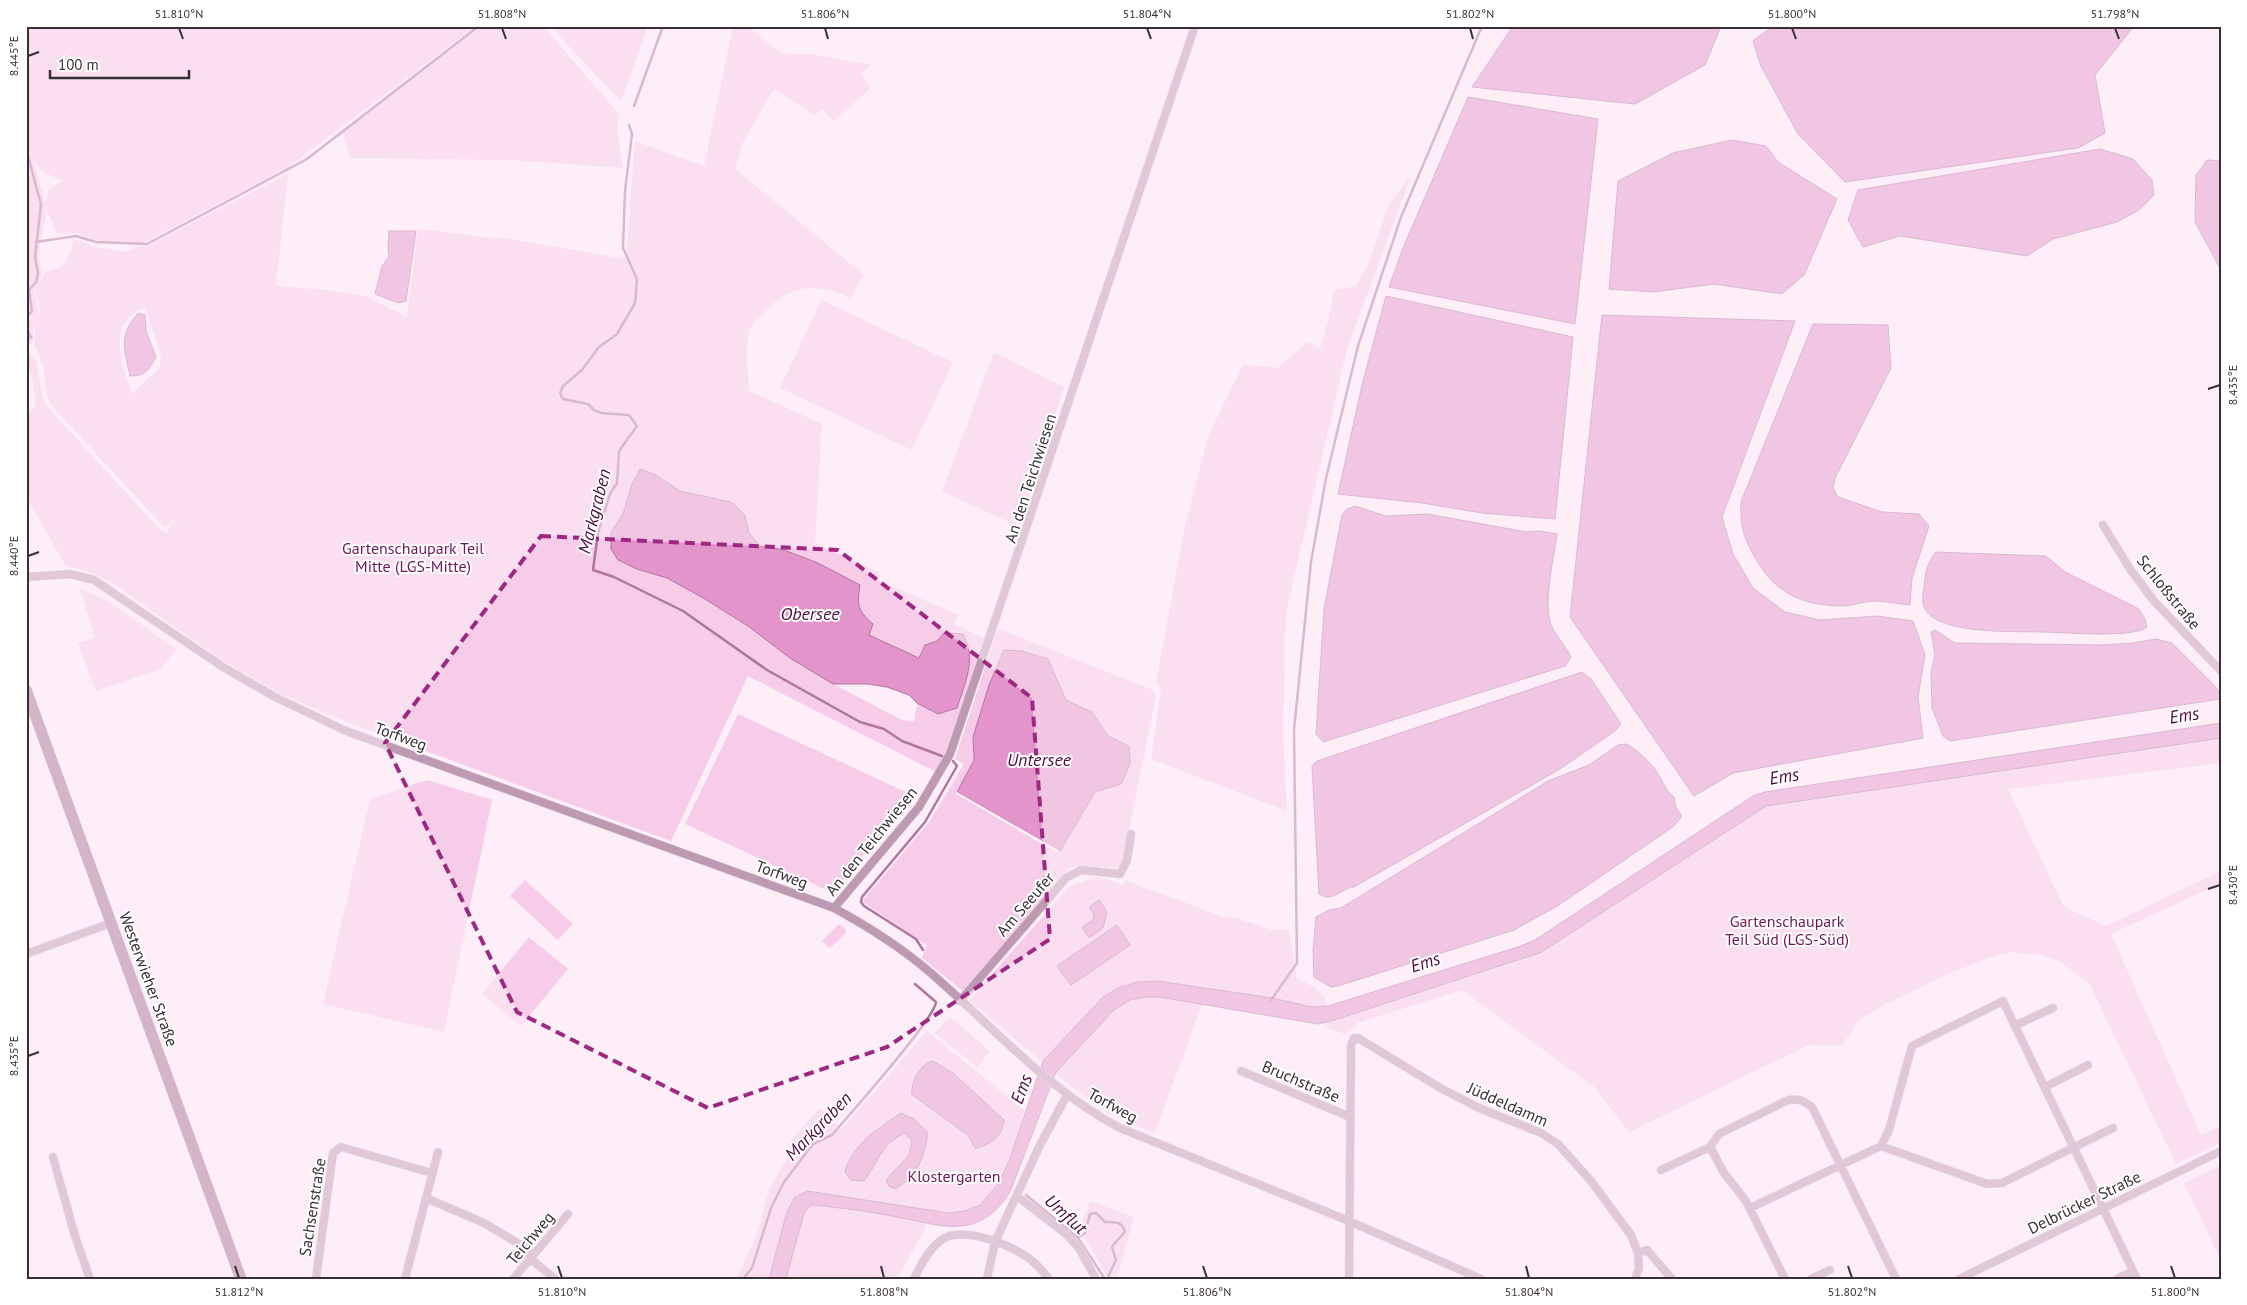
<svg xmlns="http://www.w3.org/2000/svg" width="2247" height="1305" font-family="'PT Sans',sans-serif">
	<style>
		.green { fill: #f7cce8; fill-rule: evenodd }
		.water { fill: #e395cb; stroke: #b0769e }
		.pier { fill: #fdeef8 }
		.lines { fill: none; stroke-linecap: round; stroke-linejoin: round }
		.stream { stroke: #b0769e; stroke-width: 2.5 }
		.minor-casing { stroke: #dacbd5; stroke-width: 9 }
		.secondary-casing { stroke: #dacbd5; stroke-width: 12 }
		.minor { stroke: #bd9ab1; stroke-width: 8 }
		.secondary { stroke: #a16e90; stroke-width: 11 }
		.marked { fill: none; stroke: #9d2882; stroke-width: 4; stroke-dasharray: 10 6; stroke-linejoin: round }
		.ticks { fill: none; stroke: #382e35; stroke-width: 2 }
		.labels { text-anchor: middle; dominant-baseline: central; stroke-width: 4; stroke-linejoin: round; paint-order: stroke }
		.street-label { font-size: 16px; fill: #382e35; stroke: #fff }
		.park-label { font-size: 16px; fill: #71155c; stroke: #fff }
		.water-label { font-size: 18px; font-style: italic; fill: #500a41; stroke: #fff }
		.neatline { fill: none; stroke: #382e35; stroke-width: 2 }
		.ticks-label { font-size: 12px; text-anchor: middle; fill: #382e35 }
	</style>
	<rect width="100%" height="100%" fill="#fdeef8"/>
	<!-- green -->
	<path class="green" d="M26 26H476L288 167 143 243 99 241 76 233 57 234 45 206 46 214 38 257 42 271 40 281 34 290C36 301 41 311 35 321 44 311 37 300 35 289L45 272C68 268 68 259 74 239L95 247 128 252 135 247 147 246 288 174 276 286 326 290 365 296 407 317 418 229 502 239 503 238 626 259 635 141 704 166 733 26H748L771 47 786 54H810L871 65 861 74 871 88 833 121 823 109 815 115 774 89 743 142 735 169 864 275 850 298C816 282 792 284 765 311 762 314 757 317 754 321 744 336 747 374 750 391L822 424 815 543 881 573 879 580 958 615 954 624 984 638 948 749 936 772 748 676 671 841 347 722 278 693 217 657 108 580 81 569 66 566 26 497V412L36 406 32 378 26 361ZM33 160 43 172 63 181 49 189 45 202ZM145 307 161 355 160 367 132 394C122 364 105 323 145 307ZM32 325 35 329V347L44 367 46 391 50 404 165 528 175 518 167 533 160 530 45 404 41 390 36 360 27 350 34 339ZM656 475 680 491 745 515 749 533 760 546 784 550 818 563 860 585C857 605 857 610 873 624L869 635 919 658 925 645 937 641 944 633 938 714 917 703 914 722 902 720 833 684 790 658 748 626 705 599 667 578 637 569 618 560 611 532 623 514 632 484Z
		M482 26H543L619 114 617 130 623 168 512 160 350 158 343 132Z
		M554 26H648L621 101 560 37Z
		M1411 176 1347 349 1286 613 1283 731 1287 811 1151 759 1161 689 1156 683 1184 530 1208 436 1243 365 1277 368 1309 342 1320 349 1329 317 1334 290 1356 286 1370 260 1389 204Z
		M821 300 953 362 912 450 780 388Z
		M994 352 1064 387 1019 527 942 491Z
		M80 589 106 600 176 649 161 669 96 691 78 643 95 638Z
		M1000 629 1153 690 1156 695 1123 859 1117 868 1080 866 1070 868 963 991 922 958 927 946 917 938 864 903V899L930 821 964 764 955 759 997 631ZM1004 650 1057 676 1066 700 1092 712 1108 736 1121 783 1095 792 1060 851 957 792 974 760 973 737 989 685Z
		M738 714 912 795 833 893 685 824Z
		M2221 738V763L2008 789 2064 907 2106 926 2221 871V883L2111 934 2201 1135 2221 1126V1143L2176 1164 2089 983 2060 962 2042 955 2012 952 1997 955 1945 975 1884 1005 1857 1022 1842 1046 1809 1045 1629 1132 1594 1087 1462 990 1357 1023 1345 1034 1330 1029 1324 1023 1524 960 1766 806Z
		M427 780 492 800 444 1032 323 1004 370 799Z
		M1097 877 1115 882 1123 886 1125 880 1223 917 1236 918 1273 930H1289L1297 979C1310 984 1324 991 1328 1006L1312 1007 1272 998 1202 988 1201 1007 1155 1133 1107 1113 1072 1087 969 1000 1071 885Z
		M525 880 573 924 558 940 510 896Z
		M839 924 846 929 845 934 830 948 822 941Z
		M529 937 568 969 521 1026 482 994Z
		M950 1017 990 1051 977 1067 934 1033Z
		M927 1031 1025 1111C1015 1143 1007 1181 981 1204 972 1211 958 1212 948 1213L807 1191 794 1198 786 1215 769 1279H736L756 1237 770 1186 788 1158 789 1142 820 1108 842 1129ZM931 1061 956 1076 1004 1120C1004 1137 988 1145 973 1147V1140L968 1135 913 1097C908 1086 920 1066 931 1061ZM901 1113 925 1154 892 1174 909 1155 912 1141 905 1133C886 1141 878 1155 870 1173L847 1162 878 1126Z
		M2221 1165V1261L2184 1183Z
		M1090 1201 1134 1217 1117 1279H1109L1086 1240 1078 1231Z
		M814 1205 888 1215 927 1225 897 1279H786L804 1212 809 1206Z"/>
	<!-- water -->
	<path class="water" d="M1513 26H1721L1705 65 1635 104 1472 87Z
		M1773 26H2134L2095 75 2105 133 2078 148 1845 182 1798 134 1761 66 1753 41Z
		M1468 97 1598 119 1575 324 1389 287 1403 248Z
		M1732 140 1766 146 1778 162 1837 199 1804 275 1782 294 1714 284 1653 292 1609 289 1618 181 1673 153Z
		M2100 149 2133 159 2152 180 2154 195 2139 210 2117 222 2053 239 2027 256 1900 236 1863 247 1848 220 1858 190Z
		M2207 160 2221 161V270L2195 222 2196 175Z
		M389 231H416L406 301 398 303 375 294 382 266 389 257 388 248Z
		M1386 296 1573 337 1555 519 1482 513 1422 503 1338 494 1363 381Z
		M138 313 145 315 146 331 156 357C149 370 145 376 130 376 124 347 118 337 138 313Z
		M1602 315 1795 321 1722 517 1733 554 1753 588 1785 612 1820 620 1877 616 1913 621 1925 655 1918 697 1923 738 1733 773 1694 796 1570 617Z
		M1813 324 1888 325 1891 368 1835 478 1833 488 1838 497 1882 512 1919 514 1929 526 1912 578 1910 605C1898 604 1886 601 1875 601 1865 601 1854 605 1844 606 1805 606 1777 595 1757 561 1744 539 1740 528 1741 502Z
		M640 469 656 475 680 491 731 502 745 515 749 533 760 546 784 550 818 563 860 585C857 605 857 610 873 624L869 635 919 658 925 645 937 641 944 633 963 634C977 659 965 683 957 708L938 714 917 703 909 695 887 687 868 684H833L790 658 748 626 705 599 667 578 637 569 618 560 611 549V532L623 514 632 484Z
		M1355 506 1386 516 1427 514 1527 532 1539 531 1557 534C1554 557 1542 606 1552 627 1557 637 1566 647 1571 657L1565 666 1323 742 1316 734 1324 609 1342 515 1347 509Z
		M1936 552 2046 556 2065 572 2139 609 2145 619 2147 627C2131 639 2064 632 2041 632 2015 631 1939 635 1925 609 1921 602 1923 594 1924 587 1926 571 1926 565 1936 552Z
		M1935 630 1955 643 2102 645 2133 643 2156 639 2172 643 2215 686 2220 693V699L1950 741 1943 736 1932 708 1931 672 1935 655 1931 632Z
		M1004 650 1022 651 1048 659 1066 700 1092 712 1108 736 1129 746 1130 764 1121 784 1095 792 1060 851 957 792 974 760 973 737 989 685Z
		M1582 672 1591 679 1621 724 1615 731 1560 769 1354 887C1341 888 1334 903 1319 894L1312 766 1317 761Z
		M2221 723V738L1766 806 1540 953 1331 1021 1318 1024 1159 997H1146L1130 1000 1114 1010 1056 1072 1010 1192C976 1245 936 1223 886 1215 862 1210 838 1208 814 1205L810 1206 804 1213 786 1279H769L786 1215 794 1198 807 1191 948 1213 965 1211 980 1205 998 1184 1009 1161 1043 1061 1103 997 1118 988 1137 982 1158 981 1272 998 1312 1007 1328 1006 1518 947 1535 940 1753 796 1765 792Z
		M1626 744C1638 750 1648 760 1656 771 1663 780 1664 790 1674 797L1676 808 1682 816 1674 826 1559 905 1514 930 1338 986 1331 987 1314 977 1313 950 1316 917 1329 910 1341 908 1548 781 1589 765 1618 745Z
		M1099 900 1107 912 1103 928 1089 938 1082 927 1093 920 1094 914 1089 907Z
		M1117 925 1130 945 1071 985 1057 966Z
		M933 1061 954 1074 1004 1120C1004 1135 989 1146 975 1148L968 1135 912 1095C910 1083 920 1064 933 1061Z
		M901 1113 914 1119 928 1133C924 1158 918 1176 895 1189L889 1186 886 1180 909 1155 912 1141 905 1133C880 1144 879 1162 864 1181L851 1180 845 1172C850 1147 881 1125 901 1113Z"/>
	<!-- pier -->
	<path class="pier" d="M957 792 1060 851 1059 854 956 794Z"/>
	<g class="lines">
		<!-- stream -->
		<path class="stream" d="M634 106 663 26
			M629 125 632 134 625 191 623 248 637 279 635 303 617 334 599 347 582 370 563 386 560 393 563 399 588 404 594 410 601 413 629 415 637 426 619 451 617 483 610 494 598 533 593 570 614 577 683 611 767 670 860 722 884 729 902 741 942 756
			M26 149 41 204 35 257 38 273 36 282 29 290 32 311 26 318
			M36 242 76 236 96 242 147 244 307 159 479 26
			M26 327 31 337 26 341
			M923 950 916 939 864 906 861 902 862 897 925 822 957 766 953 761
			M1271 1000 1297 963 1294 730 1311 562 1326 478 1358 346 1401 217 1482 26
			M1026 1195 1078 1238 1105 1279
			M1078 1238 1085 1233 1090 1214 1096 1213 1105 1222C1114 1222 1121 1221 1125 1231 1122 1237 1116 1240 1112 1247L1116 1260 1107 1279
			M743 1279 752 1268 771 1208 784 1182 813 1144 832 1135C848 1116 935 1019 936 1002L915 984"/>
		<defs>
			<path id="minor" d="M2103 525 2130 569 2154 601 2221 671
				M26 577 70 574 94 580 223 667 275 697 346 731 834 908C869 927 902 948 932 974 993 1027 1048 1090 1120 1128L1349 1221 1481 1279
				M834 908 919 807 950 754 1195 26
				M26 954 111 923
				M960 1001 1066 878 1081 870 1120 874 1127 860 1131 834
				M2016 1025 2053 1008
				M1241 1071 1350 1117
				M2045 1087 2088 1065
				M1881 1146 1889 1130 1912 1046 2003 1001 2137 1279
				M1710 1147 1724 1173 1746 1201 1785 1279
				M53 1157 75 1236 90 1279
				M1661 1170 1710 1147 1719 1134 1788 1100C1798 1098 1804 1101 1812 1107L1896 1279
				M1017 1196 1066 1234 1079 1248 1096 1279
				M426 1198 484 1223 526 1248 531 1259 555 1279
				M1750 1208 1881 1146 1987 1184 2002 1183 2113 1128
				M1638 1253 1647 1250 1672 1279
				M316 1279 333 1153 341 1147 432 1173
				M405 1279 438 1152
				M513 1279 568 1214
				M914 1279C920 1266 928 1250 940 1241 960 1225 1005 1243 1024 1255 1034 1261 1042 1270 1049 1279
				M987 1279 995 1242 1039 1147 1067 1095
				M1349 1279 1351 1046 1354 1038H1358L1442 1089 1479 1108 1541 1133 1558 1144 1591 1181 1631 1235 1638 1253 1639 1268 1635 1279
				M1811 1279 1830 1270
				M1959 1279 2221 1151
				M2117 1279 2133 1271"/>
			<path id="secondary" d="M26 690 241 1279"/>
		</defs>
		<!-- minor casing -->
		<use href="#minor" class="minor-casing"/>
		<!-- secondary casing -->
		<use href="#secondary" class="secondary-casing"/>
		<!-- minor -->
		<use href="#minor" class="minor"/>
		<!-- secondary -->
		<use href="#secondary" class="secondary"/>
	</g>
	<!-- marked area -->
	<path d="M0 0H2247V1305H0ZM541 536 838 550 1032 698 1050 939 887 1047 708 1108 517 1012 385 743Z" fill="#fdeef8" fill-opacity=".55" fill-rule="evenodd"/>
	<path class="marked" d="M541 536 838 550 1032 698 1050 939 887 1047 708 1108 517 1012 385 743Z"/>
	<!-- ticks -->
	<path class="ticks" d="M179 28 183 39M502 28 506 39M825 28 828 39M1147 28 1151 39M1470 28 1473 39M1792 28 1796 39M2115 28 2119 39M28 56 39 52M2208 389 2220 385M28 556 39 552M2208 889 2220 885M28 1056 39 1052M235 1266 239 1278M558 1266 562 1278M881 1266 884 1278M1203 1266 1207 1278M1526 1266 1529 1278M1848 1266 1852 1278M2171 1266 2175 1278"/>
	<g class="labels">
		<!-- street labels -->
		<g class="street-label">
			<text transform="translate(1030 478) rotate(-72)">An den Teichwiesen</text>
			<text transform="translate(2169 592) rotate(51)">Schloßstraße</text>
			<text transform="translate(401 736) rotate(20)">Torfweg</text>
			<text transform="translate(871 841) rotate(-51)">An den Teichwiesen</text>
			<text transform="translate(782 874) rotate(20)">Torfweg</text>
			<text transform="translate(1025 904) rotate(-49)">Am Seeufer</text>
			<text transform="translate(149 979) rotate(70)">Westerwieher Straße</text>
			<text transform="translate(1301 1081) rotate(23)">Bruchstraße</text>
			<text transform="translate(1508 1104) rotate(24)">Jüddeldamm</text>
			<text transform="translate(1113 1105) rotate(29)">Torfweg</text>
			<text transform="translate(2084 1202) rotate(-26)">Delbrücker Straße</text>
			<text transform="translate(312 1207) rotate(-81)">Sachsenstraße</text>
			<text transform="translate(530 1238) rotate(-50)">Teichweg</text>
		</g>
		<!-- park labels -->
		<g class="park-label">
			<text x="413" y="548">Gartenschaupark Teil<tspan x="413" dy="18">Mitte (LGS-Mitte)</tspan></text>
			<text x="1787" y="921">Gartenschaupark<tspan x="1787" dy="18">Teil Süd (LGS-Süd)</tspan></text>
			<text x="954" y="1176">Klostergarten</text>
		</g>
		<!-- water labels -->
		<g class="water-label">
			<text transform="translate(594 511) rotate(-76)">Markgraben</text>
			<text x="810" y="613">Obersee</text>
			<text transform="translate(2184 715) rotate(-9)">Ems</text>
			<text x="1039" y="759">Untersee</text>
			<text transform="translate(1784 776) rotate(-9)">Ems</text>
			<text transform="translate(1425 962) rotate(-18)">Ems</text>
			<text transform="translate(1021 1089) rotate(-69)">Ems</text>
			<text transform="translate(818 1126) rotate(-46)">Markgraben</text>
			<text transform="translate(1066 1214) rotate(42)">Umflut</text>
		</g>
	</g>
	<!-- border -->
	<rect width="2247" height="1305" fill="none" stroke="#ffffff" stroke-width="55"/>
	<!-- scale -->
	<path d="M50 70v8h139v-8" fill="none" stroke="#382e35" stroke-width="2.5"/>
	<text x="58" y="70" font-size="15" fill="#382e35" stroke="#ffffff" stroke-width="4" paint-order="stroke">100 m</text>
	<rect x="28" y="28" width="2192" height="1250" class="neatline"/>
	<g class="ticks-label">
		<text x="179" y="18">51.810°N</text>
		<text x="502" y="18">51.808°N</text>
		<text x="825" y="18">51.806°N</text>
		<text x="1147" y="18">51.804°N</text>
		<text x="1470" y="18">51.802°N</text>
		<text x="1792" y="18">51.800°N</text>
		<text x="2115" y="18">51.798°N</text>
		<text transform="translate(14 56) rotate(-90)" y="4">8.445°E</text>
		<text transform="translate(2233 385) rotate(-90)" y="4">8.435°E</text>
		<text transform="translate(14 556) rotate(-90)" y="4">8.440°E</text>
		<text transform="translate(2233 885) rotate(-90)" y="4">8.430°E</text>
		<text transform="translate(14 1056) rotate(-90)" y="4">8.435°E</text>
		<text x="239" y="1296">51.812°N</text>
		<text x="562" y="1296">51.810°N</text>
		<text x="884" y="1296">51.808°N</text>
		<text x="1207" y="1296">51.806°N</text>
		<text x="1529" y="1296">51.804°N</text>
		<text x="1852" y="1296">51.802°N</text>
		<text x="2175" y="1296">51.800°N</text>
	</g>
</svg>
